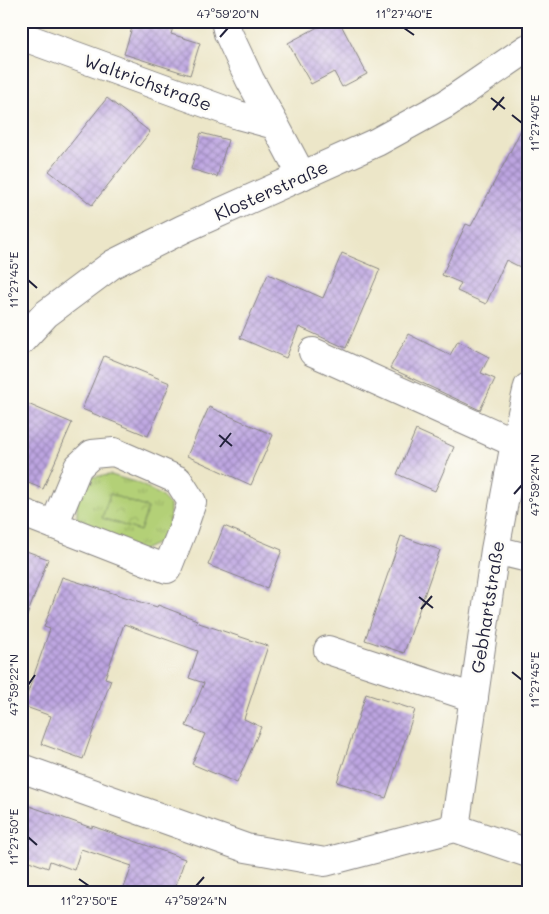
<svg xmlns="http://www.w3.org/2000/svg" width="549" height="914" font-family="Mali,sans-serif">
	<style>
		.grass { fill: url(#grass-tufts); stroke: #6a7959 }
		.park { fill: url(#park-crowns); stroke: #6a7959 }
		.building { fill: url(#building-cross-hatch) }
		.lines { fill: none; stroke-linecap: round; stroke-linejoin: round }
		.minor-casing { stroke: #878482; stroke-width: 30 }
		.major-casing { stroke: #878482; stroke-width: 30 }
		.minor { stroke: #fff; stroke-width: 28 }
		.major { stroke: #fff; stroke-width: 28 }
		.ticks { fill: none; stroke: #22223b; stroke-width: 2 }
		.labels { text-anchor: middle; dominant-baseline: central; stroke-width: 5; stroke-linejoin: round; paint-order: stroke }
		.street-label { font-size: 18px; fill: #22223b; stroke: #fdfcf7 }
		.neatline { fill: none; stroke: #22223b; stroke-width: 2 }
		.ticks-label { font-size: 12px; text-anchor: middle; fill: #22223b }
	</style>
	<defs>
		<pattern id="grass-tufts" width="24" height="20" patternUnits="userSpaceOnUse" patternTransform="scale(1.25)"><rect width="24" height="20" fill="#b3d077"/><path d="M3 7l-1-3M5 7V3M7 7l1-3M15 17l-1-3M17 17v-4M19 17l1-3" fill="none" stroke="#9ab268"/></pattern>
		<pattern id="park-crowns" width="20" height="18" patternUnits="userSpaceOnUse" patternTransform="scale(1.25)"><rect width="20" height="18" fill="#b3d077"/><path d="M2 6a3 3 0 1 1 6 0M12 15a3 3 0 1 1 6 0" fill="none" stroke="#9ab268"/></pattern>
		<pattern id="building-cross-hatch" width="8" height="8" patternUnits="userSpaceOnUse" patternTransform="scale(1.25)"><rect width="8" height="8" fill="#bda5e1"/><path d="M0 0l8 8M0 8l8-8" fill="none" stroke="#9986b8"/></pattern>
	</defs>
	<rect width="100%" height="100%" fill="#fdfcf7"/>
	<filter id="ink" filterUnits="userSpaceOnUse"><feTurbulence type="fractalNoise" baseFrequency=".02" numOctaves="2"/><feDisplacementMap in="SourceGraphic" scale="10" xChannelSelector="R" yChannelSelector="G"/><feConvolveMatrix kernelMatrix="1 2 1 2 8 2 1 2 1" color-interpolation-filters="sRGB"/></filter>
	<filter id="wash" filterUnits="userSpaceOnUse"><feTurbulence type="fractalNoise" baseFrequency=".0096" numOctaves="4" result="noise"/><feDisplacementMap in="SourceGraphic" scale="20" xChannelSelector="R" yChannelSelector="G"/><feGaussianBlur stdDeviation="1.12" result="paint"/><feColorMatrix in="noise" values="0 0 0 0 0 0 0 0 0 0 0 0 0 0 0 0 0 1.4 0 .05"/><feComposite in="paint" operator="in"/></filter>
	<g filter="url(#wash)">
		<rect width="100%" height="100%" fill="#ece6c8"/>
		<!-- grass -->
		<path class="grass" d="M111 475 138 483 160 495 170 505V525L158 543 141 551 86 530 77 519V496L90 477Z"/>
		<!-- park -->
		<path class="park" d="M110 494 148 508 140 531 102 518Z"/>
		<g id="blocks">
			<!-- building -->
			<path class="building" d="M134 21H175L171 34 200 43 190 75 124 54Z
				M329 21H339L367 74 342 87 334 72 311 84 288 43Z
				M107 98 150 132 92 205 49 171Z
				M528 116V256L522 268 506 260 486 304 457 291 461 283 442 275 466 224 471 226 505 162Z
				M201 133 228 140 217 177 191 169Z
				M342 253 380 269 346 348 299 327 286 358 240 338 268 274 323 298Z
				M408 334 450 355 458 341 489 357 481 373 495 379 480 410 390 368Z
				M104 356 170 383 148 436 82 409Z
				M21 401 72 423 43 489 21 480Z
				M209 407 273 435 251 485 187 456Z
				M416 430 454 447 435 491 397 474Z
				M224 526 282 550 267 588 208 565Z
				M401 536 440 550 404 653 365 640Z
				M21 549 48 559 24 624H21Z
				M62 577 157 607 158 605 197 620 196 622 268 646 244 719 261 727 237 783 192 764 205 734 186 726 204 683 189 678 198 651 124 624 105 678 111 680 83 759 41 744 51 716 23 706 50 629 44 627Z
				M366 694 415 710 386 798 337 782Z
				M21 803 92 828V826L185 859 173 893H122L132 866 81 849 74 870 50 861 48 868 21 858Z"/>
		</g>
	</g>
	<g filter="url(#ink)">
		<use href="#blocks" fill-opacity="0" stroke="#878482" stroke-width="1"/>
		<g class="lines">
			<defs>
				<path id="minor" d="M225 21 228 33 250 80 275 125 302 176
					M21 39 24 37 238 115 275 125
					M313 352 515 443
					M21 512 167 569 182 531 192 502 178 480 114 452 92 454 78 467 54 525
					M495 550 528 558
					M328 650 474 698
					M21 768 246 848 325 862 455 828 528 853
					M455 828 495 550 515 443 528 387"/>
				<path id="major" d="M21 341 46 314 113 264 183 229 377 142 446 104 528 48"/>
			</defs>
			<!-- minor casing -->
			<use href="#minor" class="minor-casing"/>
			<!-- major casing -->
			<use href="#major" class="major-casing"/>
			<!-- minor -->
			<use href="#minor" class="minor"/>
			<!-- major -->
			<use href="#major" class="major"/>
		</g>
	</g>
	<!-- ticks -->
	<path class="ticks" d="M404 28 414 35M220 37 228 28M491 98 505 109M493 110 504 97M512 115 522 123M28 280 37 288M219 435 232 446M220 447 231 433M514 494 522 485M419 597 433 608M421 609 432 596M512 672 522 680M28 685 35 675M28 837 37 845M79 879 89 886M196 886 204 877"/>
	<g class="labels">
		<!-- street labels -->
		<g class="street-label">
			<text transform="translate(148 82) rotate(20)">Waltrichstraße</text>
			<text transform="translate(271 190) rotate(-24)">Klosterstraße</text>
			<text transform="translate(487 607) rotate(-81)">Gebhartstraße</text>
		</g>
	</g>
	<!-- margin -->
	<rect width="549" height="914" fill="none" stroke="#fdfcf7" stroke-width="55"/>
	<rect x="28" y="28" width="494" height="858" class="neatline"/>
	<g class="ticks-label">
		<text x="228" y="18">47°59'20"N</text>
		<text x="404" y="18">11°27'40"E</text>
		<text transform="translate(535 123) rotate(-90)" y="4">11°27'40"E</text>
		<text transform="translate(14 280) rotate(-90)" y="4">11°27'45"E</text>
		<text transform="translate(535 485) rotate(-90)" y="4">47°59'24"N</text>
		<text transform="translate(535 680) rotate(-90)" y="4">11°27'45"E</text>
		<text transform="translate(14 685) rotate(-90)" y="4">47°59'22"N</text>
		<text transform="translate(14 837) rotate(-90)" y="4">11°27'50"E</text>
		<text x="89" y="905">11°27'50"E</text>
		<text x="196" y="905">47°59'24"N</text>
	</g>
</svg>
